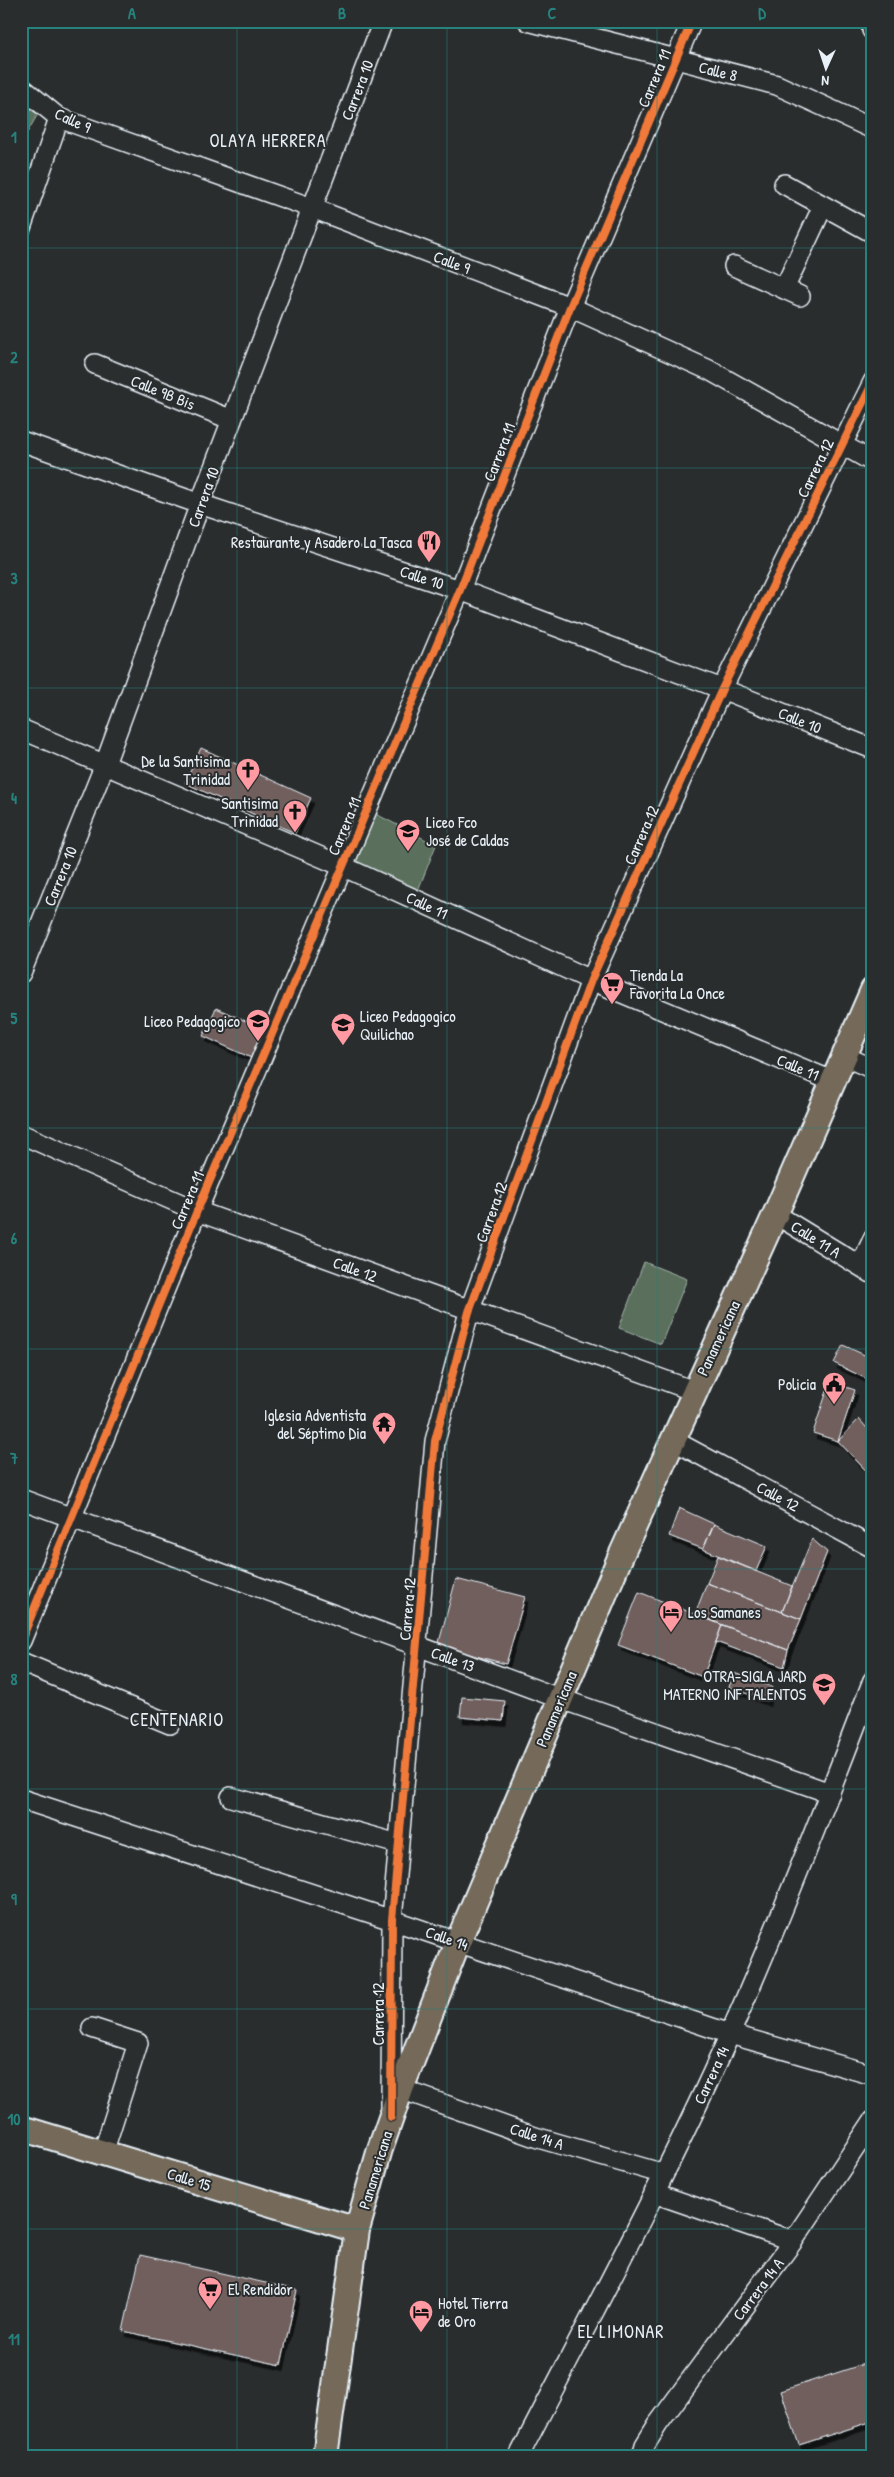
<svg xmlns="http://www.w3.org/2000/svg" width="894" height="2477" font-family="'Patrick Hand',sans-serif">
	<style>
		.green { fill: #5a705c; stroke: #a1b0aa }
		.building { fill: #715f5d; stroke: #e8f1f8; filter: url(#shadow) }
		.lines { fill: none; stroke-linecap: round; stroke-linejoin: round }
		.minor-casing { stroke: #e8f1f8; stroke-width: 22 }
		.major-casing { stroke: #e8f1f8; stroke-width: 28 }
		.minor { stroke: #2a2d2e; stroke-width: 19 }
		.major { stroke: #746a5a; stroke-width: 24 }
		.cycleway-casing { stroke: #2a2d2e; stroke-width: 11 }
		.cycleway { stroke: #f17a3a; stroke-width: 8 }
		.grid { fill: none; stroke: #25827c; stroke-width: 1; stroke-opacity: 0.55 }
		.labels { text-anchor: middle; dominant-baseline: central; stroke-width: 4; stroke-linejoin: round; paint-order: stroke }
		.street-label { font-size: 16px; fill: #e8f1f8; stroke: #2a2d2e }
		.poi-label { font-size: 16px; fill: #e8f1f8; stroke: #2a2d2e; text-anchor: end }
		.neighbourhood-label { font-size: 18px; letter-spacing: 1px; fill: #e8f1f8; stroke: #2a2d2e }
		.neatline { fill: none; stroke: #25827c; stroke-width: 2 }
		.grid-label { font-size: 16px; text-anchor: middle; font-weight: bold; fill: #25827c }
	</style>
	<defs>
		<filter id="shadow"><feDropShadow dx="3" dy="5.5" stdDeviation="0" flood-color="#0009"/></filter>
	</defs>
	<rect width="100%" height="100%" fill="#2a2d2e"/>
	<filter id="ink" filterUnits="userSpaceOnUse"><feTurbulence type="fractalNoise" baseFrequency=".02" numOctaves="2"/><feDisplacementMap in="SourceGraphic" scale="10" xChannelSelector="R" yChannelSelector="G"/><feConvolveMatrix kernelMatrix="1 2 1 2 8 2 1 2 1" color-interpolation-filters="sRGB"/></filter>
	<g filter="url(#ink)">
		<!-- green -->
		<path class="green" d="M21 104 38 114 21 143Z
			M372 812 436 845 417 893 348 864Z
			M644 1262 687 1279 661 1344 619 1328Z"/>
		<!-- building -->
		<path class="building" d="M201 748 311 798 295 833 185 783Z
			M216 1008 271 1032 258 1061 203 1036Z
			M843 1345 873 1359V1382L834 1363Z
			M830 1382 855 1390 838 1441 813 1433Z
			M859 1419 873 1435 872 1477 838 1441Z
			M679 1508 714 1524 703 1549 669 1536Z
			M714 1524 767 1546 756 1571 703 1549Z
			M812 1539 827 1552 801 1619 782 1612Z
			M718 1556 792 1586 782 1612 707 1583Z
			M456 1579 525 1597 506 1664 438 1646Z
			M707 1583 801 1619 788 1650 695 1614Z
			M639 1592 722 1625 703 1677 618 1645Z
			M722 1625 788 1650 784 1667 716 1642Z
			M734 1673 772 1687 767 1701 729 1687Z
			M462 1697 505 1701 503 1721 460 1717Z
			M140 2255 297 2290 281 2365 123 2331Z
			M873 2361V2421L799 2445 781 2391Z"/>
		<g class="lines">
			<defs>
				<path id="minor" d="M528 21 777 85 873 129
					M872 30H873
					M21 87 59 118 312 208 570 307 709 370 873 462
					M784 184 873 233
					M21 228 59 118
					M734 266 800 296
					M784 289 823 206
					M95 364 232 420
					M21 441 200 504 460 590 722 689 873 749
					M21 729 342 866 591 980 832 1081
					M21 973 105 764 200 504 383 21
					M853 1060 873 1069
					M21 1134 197 1211 694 1391
					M785 1220 873 1274
					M860 1266 873 1239
					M682 1445 873 1548
					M21 1499 561 1699 830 1793
					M21 1641 197 1211 460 590 570 307 692 21
					M21 1662 170 1724
					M231 1797 398 1844
					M21 1799 392 1920 730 2034 873 2075
					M92 2028 138 2043 103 2153
					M412 2093 535 2137 664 2174
					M391 2107 392 1920 435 1441 469 1312 591 980 722 689 873 382
					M654 2193 793 2241
					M519 2456C591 2316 666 2178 730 2034 781 1918 828 1799 873 1680
					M642 2456 645 2445 658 2424 793 2241 873 2121"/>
				<path id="major" d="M21 2128 357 2230
					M325 2456 357 2230 380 2149 401 2089 458 1942 619 1560 775 1215 873 990"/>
			</defs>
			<!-- minor casing -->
			<use href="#minor" class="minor-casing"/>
			<!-- major casing -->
			<use href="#major" class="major-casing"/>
			<!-- minor -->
			<use href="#minor" class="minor"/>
			<!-- major -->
			<use href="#major" class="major"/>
			<defs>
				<path id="cycleway" d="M21 1641 197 1211 460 590 570 307 692 21
					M391 2117 392 1920 435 1441 469 1312 591 980 722 689 873 382"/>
			</defs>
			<!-- cycleway casing -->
			<use href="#cycleway" class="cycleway-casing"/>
			<!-- cycleway -->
			<use href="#cycleway" class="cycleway"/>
		</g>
	</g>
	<!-- grid -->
	<path class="grid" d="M237 21V2456M447 21V2456M657 21V2456M21 248H873M21 468H873M21 688H873M21 908H873M21 1128H873M21 1349H873M21 1569H873M21 1789H873M21 2009H873M21 2229H873"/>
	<!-- icons -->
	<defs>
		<symbol id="restaurant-pin" viewBox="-11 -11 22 30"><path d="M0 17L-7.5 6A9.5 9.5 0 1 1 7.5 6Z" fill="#ff9aa2" stroke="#2a2d2e"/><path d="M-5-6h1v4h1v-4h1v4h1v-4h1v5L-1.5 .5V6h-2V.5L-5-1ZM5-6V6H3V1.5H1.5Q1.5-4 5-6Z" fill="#111"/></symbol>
		<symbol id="church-pin" viewBox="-11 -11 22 30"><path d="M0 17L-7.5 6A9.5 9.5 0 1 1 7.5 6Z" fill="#ff9aa2" stroke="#2a2d2e"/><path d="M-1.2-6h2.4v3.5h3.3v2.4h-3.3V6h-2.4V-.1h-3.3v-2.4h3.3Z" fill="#111"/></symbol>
		<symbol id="school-pin" viewBox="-11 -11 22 30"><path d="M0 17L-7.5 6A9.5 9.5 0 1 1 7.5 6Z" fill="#ff9aa2" stroke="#2a2d2e"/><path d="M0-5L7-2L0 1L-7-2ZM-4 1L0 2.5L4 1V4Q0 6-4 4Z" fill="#111"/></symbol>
		<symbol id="supermarket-pin" viewBox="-11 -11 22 30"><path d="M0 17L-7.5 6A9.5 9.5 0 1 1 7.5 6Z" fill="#ff9aa2" stroke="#2a2d2e"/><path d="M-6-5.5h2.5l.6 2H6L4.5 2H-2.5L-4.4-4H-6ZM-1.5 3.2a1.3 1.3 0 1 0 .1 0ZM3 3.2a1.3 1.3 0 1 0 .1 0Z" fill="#111"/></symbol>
		<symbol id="civic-pin" viewBox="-11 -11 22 30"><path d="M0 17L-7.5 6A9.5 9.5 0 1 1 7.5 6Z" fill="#ff9aa2" stroke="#2a2d2e"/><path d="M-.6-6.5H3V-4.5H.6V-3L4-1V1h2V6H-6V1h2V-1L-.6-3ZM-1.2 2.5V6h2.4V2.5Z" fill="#111"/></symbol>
		<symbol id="temple-pin" viewBox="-11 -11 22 30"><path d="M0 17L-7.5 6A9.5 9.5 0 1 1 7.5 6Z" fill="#ff9aa2" stroke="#2a2d2e"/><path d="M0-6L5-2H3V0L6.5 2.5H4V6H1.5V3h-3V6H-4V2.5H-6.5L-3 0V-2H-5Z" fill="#111"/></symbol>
		<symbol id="hotel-pin" viewBox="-11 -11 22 30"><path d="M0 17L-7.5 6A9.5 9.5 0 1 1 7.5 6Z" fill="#ff9aa2" stroke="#2a2d2e"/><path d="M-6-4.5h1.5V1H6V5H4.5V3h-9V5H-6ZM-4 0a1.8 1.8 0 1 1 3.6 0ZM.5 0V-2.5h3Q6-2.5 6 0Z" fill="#111"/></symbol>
	</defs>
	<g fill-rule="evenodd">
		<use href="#restaurant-pin" x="415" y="528" width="28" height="38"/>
		<use href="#church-pin" x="234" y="756" width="28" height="38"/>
		<use href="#church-pin" x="281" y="798" width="28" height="38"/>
		<use href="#school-pin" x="394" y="817" width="28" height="38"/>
		<use href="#supermarket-pin" x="598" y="970" width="28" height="38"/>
		<use href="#school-pin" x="244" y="1007" width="28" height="38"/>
		<use href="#school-pin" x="329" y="1011" width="28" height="38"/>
		<use href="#civic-pin" x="820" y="1370" width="28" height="38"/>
		<use href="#temple-pin" x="370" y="1410" width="28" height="38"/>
		<use href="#hotel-pin" x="657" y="1598" width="28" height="38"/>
		<use href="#school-pin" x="810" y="1671" width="28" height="38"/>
		<use href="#supermarket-pin" x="196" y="2275" width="28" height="38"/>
		<use href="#hotel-pin" x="407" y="2298" width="28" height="38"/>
	</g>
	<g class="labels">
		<!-- street labels -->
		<g class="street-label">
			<text transform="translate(718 71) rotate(14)">Calle 8</text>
			<text transform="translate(654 78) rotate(-67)">Carrera 11</text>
			<text transform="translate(357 90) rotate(-69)">Carrera 10</text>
			<text transform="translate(73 120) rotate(25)">Calle 9</text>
			<text transform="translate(452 262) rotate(21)">Calle 9</text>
			<text transform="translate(163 392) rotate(22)">Calle 9B Bis</text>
			<text transform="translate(499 452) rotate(-69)">Carrera 11</text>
			<text transform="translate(815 468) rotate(-64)">Carrera 12</text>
			<text transform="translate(203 497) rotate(-70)">Carrera 10</text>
			<text transform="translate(422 577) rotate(18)">Calle 10</text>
			<text transform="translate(800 720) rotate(22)">Calle 10</text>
			<text transform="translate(344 826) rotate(-67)">Carrera 11</text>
			<text transform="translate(641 835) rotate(-66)">Carrera 12</text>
			<text transform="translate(60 876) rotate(-68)">Carrera 10</text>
			<text transform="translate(427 905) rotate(25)">Calle 11</text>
			<text transform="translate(798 1067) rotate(23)">Calle 11</text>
			<text transform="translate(187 1200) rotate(-67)">Carrera 11</text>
			<text transform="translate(491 1212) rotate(-70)">Carrera 12</text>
			<text transform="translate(816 1239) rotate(32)">Calle 11 A</text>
			<text transform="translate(355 1269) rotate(20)">Calle 12</text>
			<text transform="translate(718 1338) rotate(-65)">Panamericana</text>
			<text transform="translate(778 1496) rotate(28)">Calle 12</text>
			<text transform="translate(407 1609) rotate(-85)">Carrera 12</text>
			<text transform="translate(453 1659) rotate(20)">Calle 13</text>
			<text transform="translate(556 1709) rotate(-67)">Panamericana</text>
			<text transform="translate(447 1938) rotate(19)">Calle 14</text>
			<text transform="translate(378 2014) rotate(-90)">Carrera 12</text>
			<text transform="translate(711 2075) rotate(-65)">Carrera 14</text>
			<text transform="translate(537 2136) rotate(18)">Calle 14 A</text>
			<text transform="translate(375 2170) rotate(-73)">Panamericana</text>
			<text transform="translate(189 2179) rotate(17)">Calle 15</text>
			<text transform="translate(758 2289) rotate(-53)">Carrera 14 A</text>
		</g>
		<!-- poi labels -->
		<g class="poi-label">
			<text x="412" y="542">Restaurante y Asadero La Tasca</text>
			<text x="230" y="761">De la Santisima<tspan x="230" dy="18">Trinidad</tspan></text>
			<text x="278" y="803">Santisima<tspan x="278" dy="18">Trinidad</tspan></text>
			<text x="426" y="822" text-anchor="start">Liceo Fco<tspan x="426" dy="18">José de Caldas</tspan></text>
			<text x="630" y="975" text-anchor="start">Tienda La<tspan x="630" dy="18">Favorita La Once</tspan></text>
			<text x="360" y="1016" text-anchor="start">Liceo Pedagogico<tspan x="360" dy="18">Quilichao</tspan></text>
			<text x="240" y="1021">Liceo Pedagogico</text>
			<text x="816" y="1384">Policia</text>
			<text x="366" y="1415">Iglesia Adventista<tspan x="366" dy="18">del Séptimo Dia</tspan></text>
			<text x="688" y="1612" text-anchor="start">Los Samanes</text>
			<text x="806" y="1676">OTRA-SIGLA JARD<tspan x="806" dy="18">MATERNO INF TALENTOS</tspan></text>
			<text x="228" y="2289" text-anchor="start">El Rendidor</text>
			<text x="438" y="2303" text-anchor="start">Hotel Tierra<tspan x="438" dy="18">de Oro</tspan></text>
		</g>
		<!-- neighbourhood labels -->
		<g class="neighbourhood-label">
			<text x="268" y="140">OLAYA HERRERA</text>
			<text x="177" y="1719">CENTENARIO</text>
			<text x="621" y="2331">EL LIMONAR</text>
		</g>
	</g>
	<!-- margin -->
	<rect width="894" height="2477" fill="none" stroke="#2a2d2e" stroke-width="55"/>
	<!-- north arrow -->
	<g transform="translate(826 68) rotate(183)" stroke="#2a2d2e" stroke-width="4" paint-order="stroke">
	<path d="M0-4L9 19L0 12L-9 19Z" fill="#e8f1f8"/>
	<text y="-8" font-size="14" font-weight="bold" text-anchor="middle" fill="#e8f1f8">N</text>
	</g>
	<rect x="28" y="28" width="838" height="2422" class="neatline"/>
	<g class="grid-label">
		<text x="132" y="19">A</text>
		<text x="342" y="19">B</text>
		<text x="552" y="19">C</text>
		<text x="762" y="19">D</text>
		<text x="14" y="143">1</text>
		<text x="14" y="363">2</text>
		<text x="14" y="584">3</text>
		<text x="14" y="804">4</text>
		<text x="14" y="1024">5</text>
		<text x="14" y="1244">6</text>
		<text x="14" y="1464">7</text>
		<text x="14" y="1685">8</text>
		<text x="14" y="1905">9</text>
		<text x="14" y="2125">10</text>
		<text x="14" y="2345">11</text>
	</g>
</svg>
